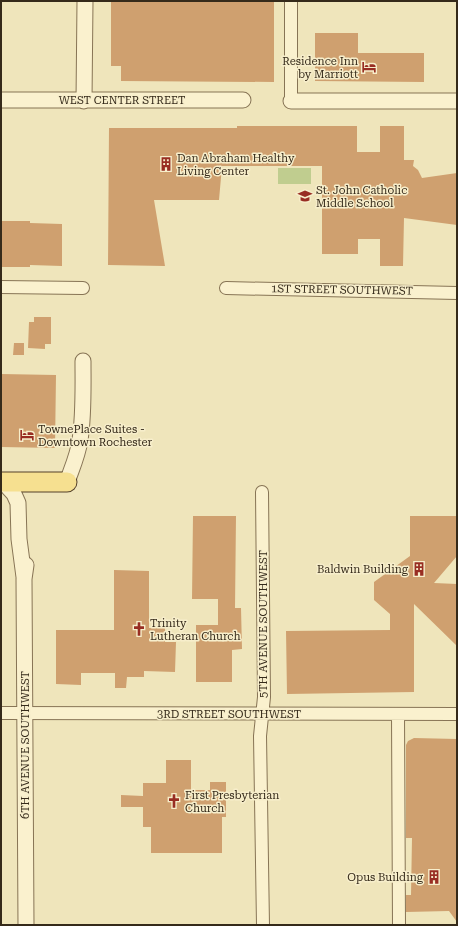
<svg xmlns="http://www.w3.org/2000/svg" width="458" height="926" font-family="'Roboto Serif',serif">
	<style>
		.green { fill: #c0cd8f }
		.building { fill: #cfa06f }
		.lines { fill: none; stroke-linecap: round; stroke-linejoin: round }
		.minor-casing { stroke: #877455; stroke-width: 14 }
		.tertiary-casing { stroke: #877455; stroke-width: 17 }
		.primary-casing { stroke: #54412a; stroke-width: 21 }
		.minor { stroke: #faf1ce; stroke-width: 12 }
		.tertiary { stroke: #faf1ce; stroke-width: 15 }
		.primary { stroke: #f6e090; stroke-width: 19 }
		.labels { text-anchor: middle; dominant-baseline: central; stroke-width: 3; stroke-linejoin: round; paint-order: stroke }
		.poi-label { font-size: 11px; fill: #352a1a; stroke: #f7eecb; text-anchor: start }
		.street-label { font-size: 11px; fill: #352a1a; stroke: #f7eecb }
	</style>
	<rect width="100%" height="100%" fill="#efe5bb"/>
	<!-- green -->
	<path class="green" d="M278 168H311V184H278Z"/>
	<!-- building -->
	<path class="building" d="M111 1H274V82L121 81V66H111Z
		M315 33H358V53H424V82L315 81Z
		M237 126H357V152H380V126H404V160H414L413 166 418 170 422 178 457 173V225L404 218 403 266H380V239H358V254H322V166H222L219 200H154L165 266 108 265 109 128H237Z
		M1 221H30V223L62 224V266L30 265V267H1Z
		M34 317H51V344H45V349L28 348 29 322H34Z
		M14 343H24V355H13Z
		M1 374 56 375 55 448 1 447Z
		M193 516H236L235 608H241L242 649 232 650V682H196V625H218V599H192Z
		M410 516H457V556L434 583 457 584V646L414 604V692L287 694 286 631 390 630V614L374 600V582L410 556Z
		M114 570 149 571V628H165V642H176L175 672 144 671V677H127L126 688H115V673H81V685L56 684V630H114Z
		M414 738 457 739V922L449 911 406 912V895H411L412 838H406V745L408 741Z
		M166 760H191V790H210V782H226V817H222V853H151V827H143V807H121V795L143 796V783H166Z"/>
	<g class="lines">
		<defs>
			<path id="minor" d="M291 101V1
				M1 287 83 288
				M226 288 457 293
				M262 492 264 697 260 736 263 925
				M1 713 457 714
				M398 714 399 925"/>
			<path id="tertiary" d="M1 100H243
				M84 101 85 1
				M291 101H457
				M3 482 14 494 18 503 19 539 24 577
				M67 482C72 468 78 455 80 440 84 414 83 387 83 361
				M26 925 24 579 26 565"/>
			<path id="primary" d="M1 482H67"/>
		</defs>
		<!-- minor casing -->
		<use href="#minor" class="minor-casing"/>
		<!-- tertiary casing -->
		<use href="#tertiary" class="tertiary-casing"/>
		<!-- primary casing -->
		<use href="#primary" class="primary-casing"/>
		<!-- minor -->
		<use href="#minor" class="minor"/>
		<!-- tertiary -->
		<use href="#tertiary" class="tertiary"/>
		<!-- primary -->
		<use href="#primary" class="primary"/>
	</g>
	<!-- icons -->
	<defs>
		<symbol id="hotel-bare" viewBox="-9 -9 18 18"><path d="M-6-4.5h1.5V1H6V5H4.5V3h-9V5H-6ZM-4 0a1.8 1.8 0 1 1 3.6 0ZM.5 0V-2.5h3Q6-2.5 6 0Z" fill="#982d22" stroke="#f7eecb" stroke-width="2.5" paint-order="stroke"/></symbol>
		<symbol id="building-bare" viewBox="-9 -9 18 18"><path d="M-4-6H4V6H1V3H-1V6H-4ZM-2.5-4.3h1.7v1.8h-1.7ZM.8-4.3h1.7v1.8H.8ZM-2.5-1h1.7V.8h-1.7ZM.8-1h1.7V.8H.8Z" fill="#982d22" stroke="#f7eecb" stroke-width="2.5" paint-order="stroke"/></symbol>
		<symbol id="school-bare" viewBox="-9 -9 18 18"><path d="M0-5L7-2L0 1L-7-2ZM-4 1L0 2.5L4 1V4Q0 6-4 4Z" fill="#982d22" stroke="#f7eecb" stroke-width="2.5" paint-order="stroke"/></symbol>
		<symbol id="church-bare" viewBox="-9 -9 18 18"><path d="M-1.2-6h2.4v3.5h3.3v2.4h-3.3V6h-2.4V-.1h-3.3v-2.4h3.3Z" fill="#982d22" stroke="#f7eecb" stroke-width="2.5" paint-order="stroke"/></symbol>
	</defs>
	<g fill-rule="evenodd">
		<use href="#hotel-bare" x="359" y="57" width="20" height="20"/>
		<use href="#building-bare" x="156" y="154" width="20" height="20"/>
		<use href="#school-bare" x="295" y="186" width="20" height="20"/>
		<use href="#hotel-bare" x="17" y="425" width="20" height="20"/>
		<use href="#building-bare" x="409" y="559" width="20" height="20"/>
		<use href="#church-bare" x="129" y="619" width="20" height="20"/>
		<use href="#church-bare" x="164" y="791" width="20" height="20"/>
		<use href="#building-bare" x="424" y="867" width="20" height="20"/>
	</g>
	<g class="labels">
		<!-- poi labels -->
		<g class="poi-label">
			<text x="358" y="61" text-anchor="end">Residence Inn<tspan x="358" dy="13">by Marriott</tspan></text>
			<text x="177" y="158">Dan Abraham Healthy<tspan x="177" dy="13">Living Center</tspan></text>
			<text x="316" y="190">St. John Catholic<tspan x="316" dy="13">Middle School</tspan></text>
			<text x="38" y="429">TownePlace Suites -<tspan x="38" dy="13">Downtown Rochester</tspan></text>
			<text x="408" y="569" text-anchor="end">Baldwin Building</text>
			<text x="150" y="623">Trinity<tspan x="150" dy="13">Lutheran Church</tspan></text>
			<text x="185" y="795">First Presbyterian<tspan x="185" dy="13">Church</tspan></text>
			<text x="423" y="877" text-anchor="end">Opus Building</text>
		</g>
		<!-- street labels -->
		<g class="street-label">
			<text x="122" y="100">WEST CENTER STREET</text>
			<text transform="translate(342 290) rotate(1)">1ST STREET SOUTHWEST</text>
			<text transform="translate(263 624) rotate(-90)">5TH AVENUE SOUTHWEST</text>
			<text x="229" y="714">3RD STREET SOUTHWEST</text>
			<text transform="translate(25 745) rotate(-90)">6TH AVENUE SOUTHWEST</text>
		</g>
	</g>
	<!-- border -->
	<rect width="458" height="926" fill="none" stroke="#352a1a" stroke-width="4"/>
</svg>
